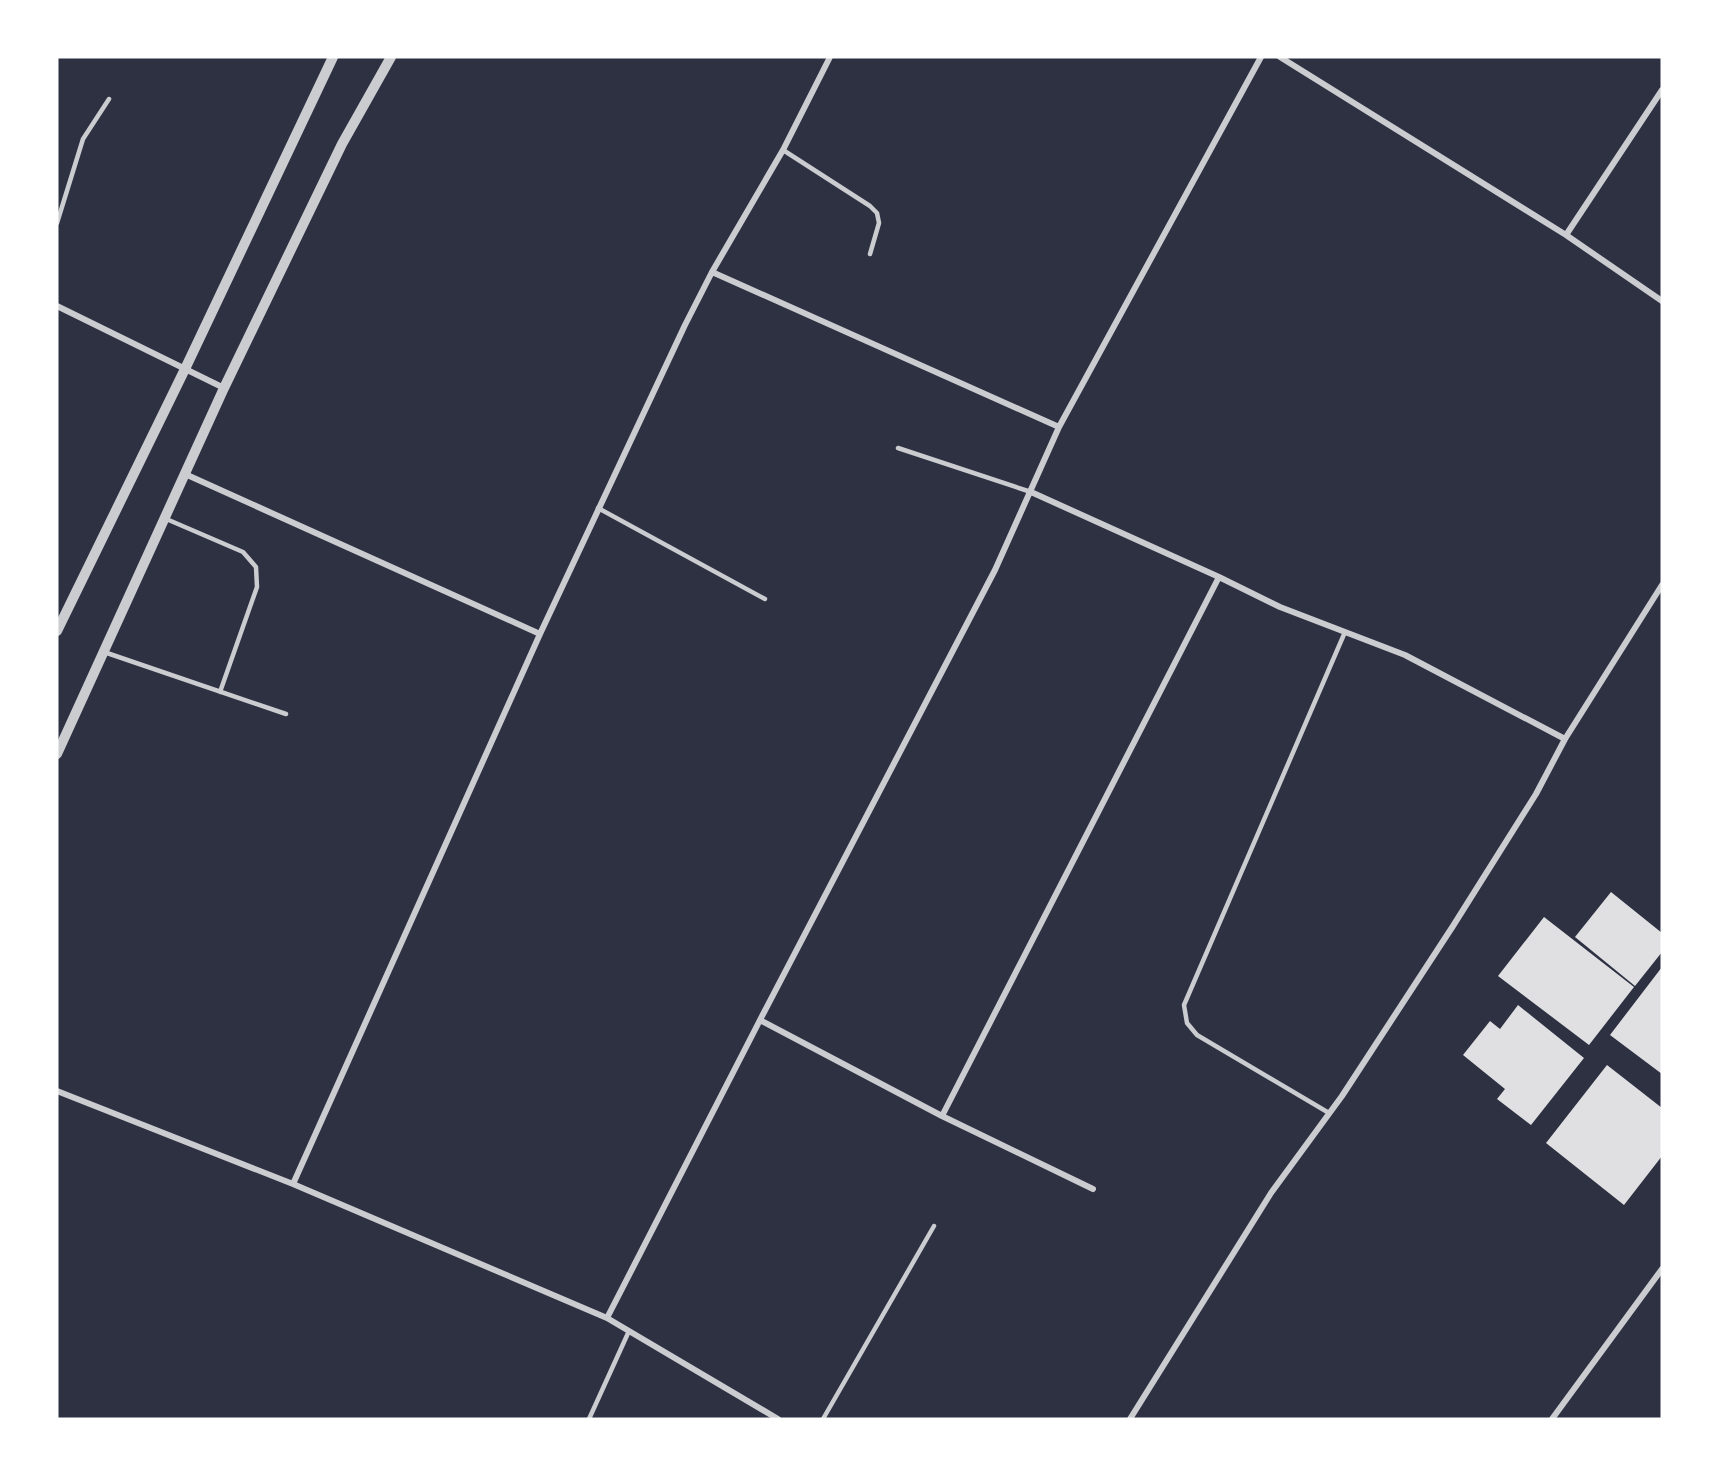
<svg xmlns="http://www.w3.org/2000/svg" width="1719" height="1476" font-family="'Space Grotesk',sans-serif">
	<style>
		.building { fill: #e0e0e3 }
		.lines { fill: none; stroke-linecap: round; stroke-linejoin: round }
		.service { stroke: #caccd0; stroke-width: 4.5 }
		.minor { stroke: #caccd0; stroke-width: 6 }
		.tertiary { stroke: #caccd0; stroke-width: 10 }
	</style>
	<rect width="100%" height="100%" fill="#2d3142"/>
	<!-- building -->
	<path class="building" d="M1611 892 1662 933V952L1635 986 1575 937Z
		M1544 917 1634 987 1589 1045 1498 976Z
		M1662 967V1074L1610 1035Z
		M1518 1005 1584 1058 1531 1125 1497 1099 1505 1089 1463 1055 1490 1021 1500 1029Z
		M1607 1065 1662 1108V1156L1624 1205 1546 1143Z"/>
	<g class="lines">
		<!-- service -->
		<path class="service" d="M783 150 870 206 877 213 879 223 870 254
			M57 223 83 139 109 99
			M898 448 1031 492
			M598 508 765 599
			M164 518 243 552 256 567 257 587 220 692
			M104 652 286 714
			M1329 1113 1197 1035 1187 1023 1184 1005 1345 632
			M589 1419 629 1331
			M823 1419 934 1226"/>
		<!-- minor -->
		<path class="minor" d="M1280 57 1566 235 1662 301
			M1566 235 1662 90
			M712 272 1059 427
			M57 306 224 388
			M185 474 540 634
			M1031 492 1219 577 1280 607 1405 655 1565 739
			M760 1020 942 1116 1093 1189
			M57 1091 293 1184 607 1318 778 1419
			M942 1116 1219 577
			M293 1184 540 634 685 325 712 272 783 150 830 57
			M607 1318 760 1020 995 570 1059 427 1261 57
			M1130 1419 1271 1193 1342 1096 1453 926 1536 794 1565 739 1662 585
			M1552 1419 1662 1269"/>
		<!-- tertiary -->
		<path class="tertiary" d="M57 631 185 369 333 57
			M57 754 224 388 342 144 391 57"/>
	</g>
	<!-- border -->
	<rect width="1719" height="1476" fill="none" stroke="#ffffff" stroke-width="117"/>
</svg>
